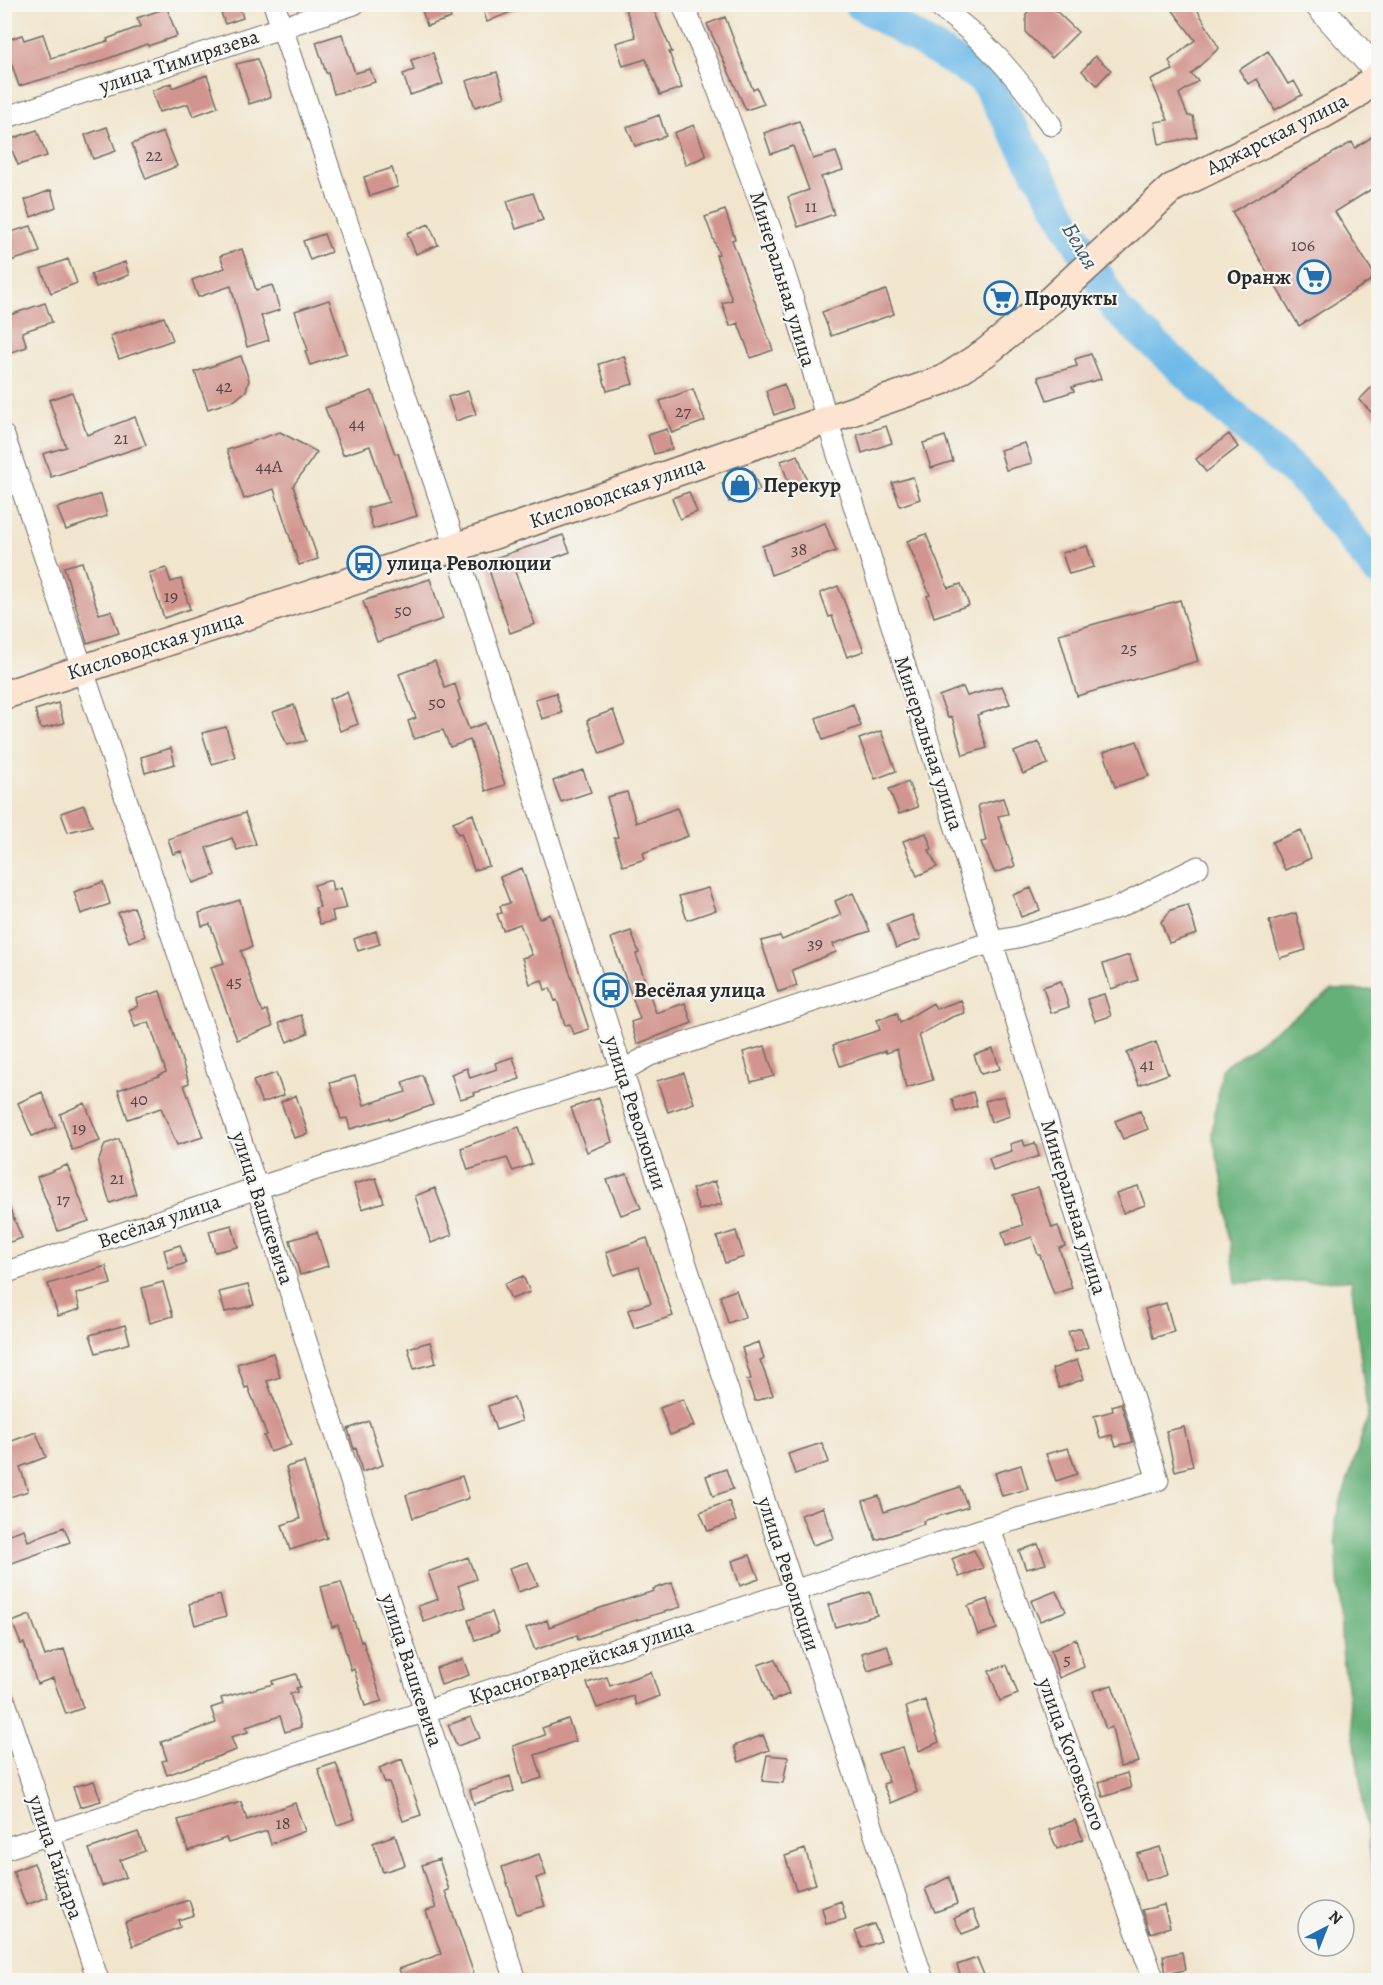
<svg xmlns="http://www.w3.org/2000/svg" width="1383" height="1985" font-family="Alegreya,serif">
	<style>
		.forest { fill: #65b078; stroke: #486e52; stroke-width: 1.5 }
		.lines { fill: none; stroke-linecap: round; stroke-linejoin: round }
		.river { stroke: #6ebae8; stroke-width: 32 }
		.building { fill: #d2948e }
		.minor-casing { stroke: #706c64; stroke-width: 23 }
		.tertiary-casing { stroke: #706c64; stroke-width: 28 }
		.secondary-casing { stroke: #706c64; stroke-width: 31 }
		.minor { stroke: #fff; stroke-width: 21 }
		.tertiary { stroke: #fff; stroke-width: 26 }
		.secondary { stroke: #fde4d0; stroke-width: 28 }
		.labels { text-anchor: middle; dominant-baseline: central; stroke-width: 4.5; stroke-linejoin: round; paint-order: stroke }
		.number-label { font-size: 18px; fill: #554544 }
		.street-label { font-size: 21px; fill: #2b2b2b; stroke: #f6f6f2 }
		.poi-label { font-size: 21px; font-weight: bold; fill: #2b2b2b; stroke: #f6f6f2; text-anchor: start }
		.water-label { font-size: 22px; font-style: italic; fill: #3f5664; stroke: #f6f6f2 }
	</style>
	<rect width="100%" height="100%" fill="#f6f6f2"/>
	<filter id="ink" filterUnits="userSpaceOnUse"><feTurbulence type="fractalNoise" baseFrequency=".0167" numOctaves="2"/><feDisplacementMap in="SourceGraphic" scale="12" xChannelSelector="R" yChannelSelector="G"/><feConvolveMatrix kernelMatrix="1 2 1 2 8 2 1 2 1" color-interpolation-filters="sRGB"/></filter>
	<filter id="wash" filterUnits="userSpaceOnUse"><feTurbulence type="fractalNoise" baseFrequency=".008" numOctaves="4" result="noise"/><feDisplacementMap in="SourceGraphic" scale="24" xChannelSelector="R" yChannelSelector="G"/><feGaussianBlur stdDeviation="1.35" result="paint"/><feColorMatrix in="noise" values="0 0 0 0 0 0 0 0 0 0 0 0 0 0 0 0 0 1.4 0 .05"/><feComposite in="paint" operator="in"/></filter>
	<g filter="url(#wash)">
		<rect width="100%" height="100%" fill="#f1e5cd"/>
		<!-- forest -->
		<path class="forest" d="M1332 990H1378V1902L1375 1888 1342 1651 1335 1520 1368 1417 1351 1280 1236 1283 1224 1186 1212 1134 1221 1069Z"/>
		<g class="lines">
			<!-- river -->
			<path class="river" d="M860 4 984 79 1117 310 1310 486 1378 571"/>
		</g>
		<g id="blocks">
			<!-- building -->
			<path class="building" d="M218 4H239L243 18 225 24Z
				M420 4H446L451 18 427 26Z
				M481 4H527V5L487 22Z
				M624 4H651L672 52H669L682 88 660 95 646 59 623 66 616 43 636 37Z
				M1035 4H1049L1078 32 1052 58 1026 33V14Z
				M1168 4H1194L1219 48 1191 74 1198 81 1179 94 1188 116H1193L1197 137 1159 144 1155 122 1168 120 1151 80 1173 70 1169 61 1195 40Z
				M167 8 177 36 148 46 147 44 88 66 19 86 4 41 22 35 24 40 43 34 51 58 108 41 107 39 141 26 137 18Z
				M725 17 753 90 757 88 764 104 746 110 707 24Z
				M342 34 355 73 370 69 375 82 334 94 328 73H326L316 42Z
				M1268 51 1288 84 1294 81 1302 95 1275 110 1257 79 1248 84 1239 70Z
				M433 53 443 84 410 95 403 74 414 70 411 60Z
				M1095 56 1111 70 1097 85 1082 71Z
				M257 59 271 97 249 104 236 64Z
				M497 72 505 97 475 107 466 81Z
				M207 75 218 107 193 116 188 104 159 112 152 91 171 83 172 88Z
				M659 115 666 136 635 146 627 127Z
				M799 121 813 159 836 152 843 170 821 177 834 214 798 227 788 197 809 190 793 146 771 154 764 133Z
				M694 125 706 156 686 165 674 133Z
				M107 127 116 151 93 159 85 135Z
				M37 130 47 156 18 165 8 140Z
				M163 132 177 166 146 179 132 144Z
				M1378 133V185L1335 212 1376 277 1299 326 1232 212 1352 142 1355 148Z
				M392 168 398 187 370 196 364 177Z
				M51 190 56 207 31 217 25 200Z
				M533 193 543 220 516 229 507 201Z
				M725 210 735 239 732 240 773 350 751 358 738 323 730 326 722 303 732 300 716 255 719 254 705 217Z
				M429 224 438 245 416 254 407 233Z
				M31 226 40 252 4 263V234Z
				M324 234 331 252 310 260 303 241Z
				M242 249 256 290 272 285 280 310 261 316 269 340 247 347 231 286 198 297 192 280 225 268 220 256Z
				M68 259 77 283 51 293 41 269Z
				M125 262 129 275 96 287 91 274Z
				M886 290 894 314 831 336 822 312Z
				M329 300 347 353 310 365 305 351 308 350 295 311Z
				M45 303 52 322 22 332 27 347 8 353 4 342V317Z
				M164 317 173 340 119 359 110 336Z
				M1091 354 1101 379 1072 387 1074 391 1047 400 1038 377 1077 366 1075 359Z
				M241 356 249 380 246 391 235 400 208 409 195 372Z
				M624 356 633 384 607 391 599 364Z
				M1378 381V419L1359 400Z
				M784 384 793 408 774 415 766 391Z
				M693 389 705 421 672 433 660 401Z
				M372 391 395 454 398 453 417 516 373 529 367 508 389 502 370 446 343 455 325 408Z
				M468 391 476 414 456 421 448 397Z
				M72 392 87 435 135 417 146 445 51 477 43 454 66 447 49 400Z
				M886 426 892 443 862 453 857 435Z
				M667 429 672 449 654 454 648 435Z
				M280 432 317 452 293 486 318 559 299 565 274 489 244 499 227 450Z
				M1229 434 1238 447 1206 472 1196 459Z
				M945 436 953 461 931 468 923 443Z
				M1025 443 1032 463 1006 470 1000 450Z
				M798 455 809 486 792 493 781 461Z
				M752 471 760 490 729 502 722 483Z
				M913 477 920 499 900 506 892 483Z
				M689 492 697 512 680 519 672 498Z
				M101 494 107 516 66 530 57 508Z
				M825 523 836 551 771 575 762 546Z
				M926 534 948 588 961 584 969 605 934 617 927 596 930 595 907 541Z
				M563 535 570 552 515 572 535 624 510 633 486 561Z
				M1087 546 1094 567 1069 574 1062 553Z
				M82 562 99 614 111 611 119 633 87 643 64 567Z
				M166 568 171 582 181 579 190 609 164 618 149 573Z
				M430 579 443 619 377 642 363 601Z
				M838 586 864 651 847 657 832 616 829 617 820 593Z
				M1180 600 1198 661 1077 696 1059 634Z
				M435 661 445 688 455 684 460 700 458 701 469 729 485 723 505 785 486 791 470 740 450 747 443 730 414 739 408 721 416 718 399 674Z
				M1002 686 1010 704 977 715 987 748 963 755 952 717 948 718 939 696 963 687 967 696Z
				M347 692 358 724 340 731 329 699Z
				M556 693 562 713 542 719 535 699Z
				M58 703 64 723 41 729 35 710Z
				M853 704 861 726 823 740 816 718Z
				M294 705 306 741 287 745 273 712Z
				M613 710 625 744 600 754 587 720Z
				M226 727 235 757 212 764 202 733Z
				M881 731 896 771 875 779 859 739Z
				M1137 741 1149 776 1115 787 1104 752Z
				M1039 742 1048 764 1023 774 1014 752Z
				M171 748 175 764 145 773 141 757Z
				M583 770 591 792 561 802 553 781Z
				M908 782 918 807 899 814 889 789Z
				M627 792 636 823 677 808 688 836 643 853 645 859 623 866 614 838 618 837 607 797Z
				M1003 798 1008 814 998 816 1015 866 995 873 981 842 986 841 978 805Z
				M84 805 92 826 68 832 61 813Z
				M245 813 256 844 237 850 232 838 206 848 216 875 193 883 181 851 173 854 168 839Z
				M473 814 489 866 474 870 461 833 458 834 453 822Z
				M1301 830 1311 858 1285 870 1272 842Z
				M926 833 932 849 929 850 937 867 917 876 903 841Z
				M522 868 539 919 550 914 589 1029 574 1034 570 1024 565 1025 557 1000 555 1001 550 988 545 990 542 980 530 984 522 958 532 955 520 924 503 930 497 914 502 913 500 906 510 903 500 877Z
				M331 880 333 891 341 888 347 908 332 911 334 921 320 924 315 908 320 907 314 885Z
				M103 882 110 904 81 914 74 892Z
				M708 888 716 910 687 920 679 896Z
				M1031 888 1040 910 1021 917 1013 895Z
				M853 893 870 931 833 944 836 952 792 970 797 986 778 992 761 941 780 936 782 940 841 915 835 901Z
				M240 900 252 947 241 951 258 1002 263 1012 267 1010 273 1026 237 1040 211 967 224 963 210 924 202 926 199 913Z
				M1188 905 1197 934 1169 943 1161 922 1171 910Z
				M134 907 145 936 129 942 118 913Z
				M1296 913 1306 950 1280 958 1269 921Z
				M912 915 921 939 896 948 887 924Z
				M376 931 380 944 358 951 354 939Z
				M631 931 639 953 636 954 656 1013 685 1003 692 1023 637 1044 631 1022 640 1019 611 938Z
				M1129 955 1138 980 1111 989 1103 964Z
				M1061 981 1069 1007 1051 1013 1043 987Z
				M160 991 189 1083 184 1085 203 1137 177 1145 161 1108 128 1119 118 1090 159 1076V1075L166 1072 149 1022 135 1027 129 1010 138 1006 136 999Z
				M1104 994 1111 1016 1095 1021 1087 999Z
				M961 1000 965 1013 952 1017 919 1035 933 1080 906 1088 897 1049 886 1053 885 1051 840 1066 833 1045 880 1030 877 1020 897 1013 900 1023 933 1003 936 1009Z
				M301 1015 308 1033 287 1042 279 1023Z
				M1156 1042 1168 1074 1139 1085 1127 1053Z
				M765 1046 774 1076 751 1082 743 1052Z
				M993 1049 1000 1069 981 1074 974 1055Z
				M513 1057 520 1079 474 1093 475 1095 460 1099 451 1074 467 1068 470 1078 497 1069 495 1063Z
				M276 1073 284 1095 262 1103 253 1081Z
				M684 1073 694 1103 668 1112 657 1081Z
				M422 1075 433 1105 390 1120 389 1118 350 1129 347 1118 341 1119 330 1083 355 1076 364 1105 406 1092 403 1082Z
				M42 1092 56 1127 32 1136 18 1103Z
				M973 1092 977 1106 956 1112 952 1099Z
				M296 1095 308 1134 294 1138 281 1102Z
				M1004 1096 1010 1116 991 1122 985 1101Z
				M599 1098 612 1142 587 1152 571 1108Z
				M85 1103 100 1141 72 1150 60 1114Z
				M1140 1111 1148 1129 1123 1139 1115 1121Z
				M519 1127 532 1164 513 1171 507 1158 468 1170 461 1148Z
				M119 1139 136 1194 110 1203 98 1163 105 1144Z
				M1023 1140 1025 1146 1035 1143 1039 1156 993 1171 989 1158 1012 1151 1010 1144Z
				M67 1165 89 1221 58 1231 37 1177Z
				M627 1174 641 1208 621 1215 607 1180Z
				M376 1178 384 1202 362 1209 354 1184Z
				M715 1181 722 1204 699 1210 692 1189Z
				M1138 1186 1145 1205 1123 1213 1116 1193Z
				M1038 1187 1052 1228 1058 1226 1065 1246 1059 1248 1072 1288 1054 1294 1040 1255H1038L1032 1237 1006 1246 1002 1232 1023 1225 1013 1195Z
				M435 1188 452 1235 431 1243 415 1196Z
				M4 1195 22 1238 4 1244Z
				M232 1225 238 1247 215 1252 209 1231Z
				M736 1231 744 1257 725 1263 717 1237Z
				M317 1232 328 1266 300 1275 290 1240Z
				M647 1238 673 1316 634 1328 628 1310 651 1303 639 1267 614 1275 606 1252Z
				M180 1245 186 1263 169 1269 164 1250Z
				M106 1266 111 1284 76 1294 80 1309 58 1316 48 1284Z
				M523 1276 530 1292 511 1299 504 1284Z
				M163 1282 173 1316 150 1323 142 1288Z
				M248 1285 254 1305 225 1312 219 1292Z
				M736 1290 745 1317 728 1323 720 1296Z
				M1166 1303 1174 1332 1153 1338 1145 1309Z
				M125 1325 130 1343 96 1353 90 1335Z
				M1081 1328 1088 1347 1075 1352 1068 1332Z
				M430 1342 436 1363 414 1369 408 1348Z
				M759 1342 764 1359 760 1360 773 1395 755 1401 747 1380 751 1379 742 1348Z
				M273 1353 280 1377 267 1381 291 1445 270 1452 264 1436 267 1435 248 1387 245 1388 237 1364Z
				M1077 1360 1084 1379 1059 1388 1052 1369Z
				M514 1397 522 1421 496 1430 488 1406Z
				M683 1399 694 1426 670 1435 660 1408Z
				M1121 1403 1133 1442 1116 1446 1112 1435 1100 1438 1094 1416 1113 1411 1112 1406Z
				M369 1421 383 1465 362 1472 356 1448 354 1449 348 1429Z
				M1184 1427 1193 1466 1175 1471 1166 1431Z
				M36 1432 46 1457 20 1467 28 1491 4 1499V1444Z
				M822 1443 829 1462 795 1474 788 1454Z
				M1068 1448 1077 1474 1056 1481 1046 1454Z
				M304 1462 327 1538 290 1550 282 1525 300 1519 286 1467Z
				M1021 1465 1028 1489 1002 1496 995 1473Z
				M726 1469 733 1489 713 1496 706 1476Z
				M462 1476 469 1498 413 1518 406 1495Z
				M960 1487 968 1507 923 1521 924 1524 876 1540 863 1501 879 1496 884 1512Z
				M729 1501 736 1521 708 1531 700 1512Z
				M823 1507 834 1538 813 1545 801 1515Z
				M64 1527 70 1542 4 1566V1536L24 1529 28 1541Z
				M1038 1544 1046 1564 1026 1569 1019 1551Z
				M974 1550 983 1568 959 1577 952 1559Z
				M750 1555 759 1579 740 1586 732 1561Z
				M468 1557 476 1579 458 1586 466 1607 424 1622 418 1606 438 1599 428 1572Z
				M528 1562 538 1585 518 1592 509 1568Z
				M341 1582 361 1642 363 1641 382 1701 365 1706 354 1669 351 1670 338 1625 332 1627 321 1587Z
				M672 1583 681 1607 599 1631V1632L578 1640 577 1635 535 1650 526 1628 547 1620 549 1627 603 1607 654 1591 653 1589Z
				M1056 1591 1066 1611 1040 1621 1031 1601Z
				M870 1592 877 1615 835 1627 828 1605Z
				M220 1595 226 1616 195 1625 189 1604Z
				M988 1599 997 1629 978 1635 968 1606Z
				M492 1612 499 1632 475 1640 468 1620Z
				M30 1615 45 1656 64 1649 83 1708 66 1714 53 1678 37 1684 24 1643 21 1644 12 1622Z
				M1076 1639 1084 1667 1059 1678 1051 1651Z
				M887 1645 893 1663 868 1671 862 1653Z
				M463 1659 469 1675 441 1685 436 1668Z
				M775 1659 789 1694 772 1701 758 1665Z
				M1007 1665 1018 1694 1000 1701 989 1671Z
				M651 1672 659 1696 636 1705 633 1696 597 1708 587 1683 607 1677 610 1686Z
				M296 1674 300 1687 296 1688 297 1692 290 1694 301 1727 285 1732 280 1716 246 1727 248 1732 231 1737 236 1750 167 1775 162 1761 167 1760 161 1742 216 1723 211 1708 223 1704 221 1698 273 1684 272 1681Z
				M1112 1685 1139 1762 1120 1767 1112 1727 1106 1729 1093 1691Z
				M925 1700 939 1742 919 1751 906 1707Z
				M471 1717 480 1738 457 1746 448 1725Z
				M568 1719 576 1741 535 1755 542 1778 523 1784 513 1746 545 1735 542 1728Z
				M763 1735 769 1750 739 1762 734 1746Z
				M903 1747 908 1764 907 1765 917 1792 891 1803 883 1784 889 1782 878 1754Z
				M767 1755 788 1757 783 1783 762 1781Z
				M402 1759 421 1815 403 1821 389 1782 385 1783 379 1768Z
				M336 1763 355 1819 337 1825 318 1769Z
				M1127 1773 1131 1788 1103 1797 1099 1782Z
				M510 1776 514 1791 474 1804 470 1790Z
				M94 1781 101 1801 80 1807 73 1787Z
				M241 1802 247 1820 295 1803 305 1831 271 1844 267 1831 228 1843 226 1838 188 1851 178 1820Z
				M1075 1820 1083 1839 1057 1849 1049 1830Z
				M138 1832 145 1851 120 1860 126 1877 102 1886 89 1849Z
				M395 1835 405 1865 383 1872 373 1843Z
				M1160 1847 1168 1874 1145 1881 1137 1854Z
				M805 1849 816 1884 796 1890 785 1856Z
				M539 1854 546 1875 536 1878 545 1906 517 1914 502 1867Z
				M439 1859 449 1890 445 1891 476 1980H443L441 1976 429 1980H403L399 1969 441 1954 426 1911 436 1908 422 1865Z
				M34 1863 48 1897 26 1905 13 1871Z
				M949 1877 957 1904 935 1912 925 1889Z
				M189 1900 194 1915 178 1920 180 1927 133 1946 125 1922Z
				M841 1901 846 1919 826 1924 822 1908Z
				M1164 1905 1170 1927 1150 1933 1142 1910Z
				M973 1910 980 1927 962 1934 954 1918Z
				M874 1924 881 1941 862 1948 855 1931Z
				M1182 1952 1185 1970 1166 1974 1163 1956Z
				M977 1958 986 1980H962L957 1965Z"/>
		</g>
	</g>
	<g filter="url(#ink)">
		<use href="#blocks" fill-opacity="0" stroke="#706c64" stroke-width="1.5"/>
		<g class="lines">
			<defs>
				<path id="minor" d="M274 4 448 523 622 1071 923 1980
					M935 4C986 39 1016 76 1051 125
					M4 118 354 4
					M4 436 257 1188 425 1712 516 1980
					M4 1273 257 1188 622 1071 650 1055 992 942 1018 937 1119 907 1198 867
					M989 1527 1154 1980
					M4 1699 98 1980
					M4 1849 989 1527 1158 1480 992 942 827 420 793 300 771 231 711 71 685 10"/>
				<path id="tertiary" d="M1317 4 1378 72"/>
				<path id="secondary" d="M4 695 493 535 943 380 985 353 1051 300 1172 188 1323 114 1354 96 1378 76"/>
			</defs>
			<!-- minor casing -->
			<use href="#minor" class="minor-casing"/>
			<!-- tertiary casing -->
			<use href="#tertiary" class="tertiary-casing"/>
			<!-- secondary casing -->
			<use href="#secondary" class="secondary-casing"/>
			<!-- minor -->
			<use href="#minor" class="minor"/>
			<!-- tertiary -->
			<use href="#tertiary" class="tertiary"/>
			<!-- secondary -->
			<use href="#secondary" class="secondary"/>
		</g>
	</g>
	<!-- icons -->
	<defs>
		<symbol id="supermarket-ring" viewBox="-11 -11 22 22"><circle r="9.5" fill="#f6f6f2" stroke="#1f6fb2" stroke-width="1.5"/><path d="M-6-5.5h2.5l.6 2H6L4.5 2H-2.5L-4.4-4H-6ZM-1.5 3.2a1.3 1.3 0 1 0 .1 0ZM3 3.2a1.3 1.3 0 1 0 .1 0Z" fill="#1f6fb2"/></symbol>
		<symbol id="shop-ring" viewBox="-11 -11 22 22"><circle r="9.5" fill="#f6f6f2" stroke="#1f6fb2" stroke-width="1.5"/><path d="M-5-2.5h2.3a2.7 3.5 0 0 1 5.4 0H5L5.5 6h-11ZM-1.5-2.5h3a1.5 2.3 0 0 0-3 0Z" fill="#1f6fb2"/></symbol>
		<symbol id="bus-ring" viewBox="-11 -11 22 22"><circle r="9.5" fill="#f6f6f2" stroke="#1f6fb2" stroke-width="1.5"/><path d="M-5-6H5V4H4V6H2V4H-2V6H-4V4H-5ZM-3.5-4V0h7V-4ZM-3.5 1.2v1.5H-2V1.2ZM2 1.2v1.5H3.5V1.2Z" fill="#1f6fb2"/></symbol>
	</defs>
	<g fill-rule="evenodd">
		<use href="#supermarket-ring" x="1295" y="258" width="38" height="38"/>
		<use href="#supermarket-ring" x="982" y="279" width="38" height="38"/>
		<use href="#shop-ring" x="721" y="466" width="38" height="38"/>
		<use href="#bus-ring" x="345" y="544" width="38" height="38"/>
		<use href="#bus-ring" x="592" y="971" width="38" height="38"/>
	</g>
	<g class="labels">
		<!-- number labels -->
		<g class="number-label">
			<text x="154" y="155">22</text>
			<text x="811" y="206">11</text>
			<text x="1303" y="245">106</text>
			<text x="224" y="386">42</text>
			<text x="683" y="411">27</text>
			<text x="357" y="423">44</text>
			<text x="121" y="438">21</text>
			<text x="269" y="466">44А</text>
			<text x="799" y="549">38</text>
			<text x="171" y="596">19</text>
			<text x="403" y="610">50</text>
			<text x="1129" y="648">25</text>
			<text x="437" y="702">50</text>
			<text x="815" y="943">39</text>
			<text x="234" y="981">45</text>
			<text x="1147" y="1064">41</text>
			<text x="139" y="1099">40</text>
			<text x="79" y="1128">19</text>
			<text x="117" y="1178">21</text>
			<text x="63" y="1199">17</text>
			<text x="1067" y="1659">5</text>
			<text x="283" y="1823">18</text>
		</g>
		<!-- street labels -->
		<g class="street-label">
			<text transform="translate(179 61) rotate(-18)">улица Тимирязева</text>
			<text transform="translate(1277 134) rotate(-27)">Аджарская улица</text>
			<text transform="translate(783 279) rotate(73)">Минеральная улица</text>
			<text transform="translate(617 492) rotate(-19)">Кисловодская улица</text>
			<text transform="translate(155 645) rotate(-18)">Кисловодская улица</text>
			<text transform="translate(929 743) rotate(72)">Минеральная улица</text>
			<text transform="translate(636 1113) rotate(72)">улица Революции</text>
			<text transform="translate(1074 1207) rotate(73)">Минеральная улица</text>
			<text transform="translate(263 1208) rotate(72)">улица Вашкевича</text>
			<text transform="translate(159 1221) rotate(-19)">Весёлая улица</text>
			<text transform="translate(789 1574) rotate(72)">улица Революции</text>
			<text transform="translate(581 1661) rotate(-18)">Красногвардейская улица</text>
			<text transform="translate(412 1670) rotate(72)">улица Вашкевича</text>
			<text transform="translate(1072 1754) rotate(70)">улица Котовского</text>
			<text transform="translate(56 1857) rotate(71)">улица Гайдара</text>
		</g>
		<!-- poi labels -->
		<g class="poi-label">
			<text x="1291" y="277" text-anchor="end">Оранж</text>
			<text x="1024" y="298">Продукты</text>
			<text x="763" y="485">Перекур</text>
			<text x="387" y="563">улица Революции</text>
			<text x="634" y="990">Весёлая улица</text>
		</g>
		<!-- water labels -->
		<g class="water-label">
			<text transform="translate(1080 246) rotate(60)">Белая</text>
		</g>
	</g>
	<!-- margin -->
	<rect width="1383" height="1985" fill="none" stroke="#f6f6f2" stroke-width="24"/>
	<!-- north arrow -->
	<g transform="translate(1326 1928) rotate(42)"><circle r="28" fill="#f6f6f2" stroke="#a5a5a2" stroke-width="1.5"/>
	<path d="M0-4.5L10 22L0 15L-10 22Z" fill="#1f6fb2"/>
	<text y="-9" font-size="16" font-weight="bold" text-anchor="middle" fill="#2b2b2b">N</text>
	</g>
</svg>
